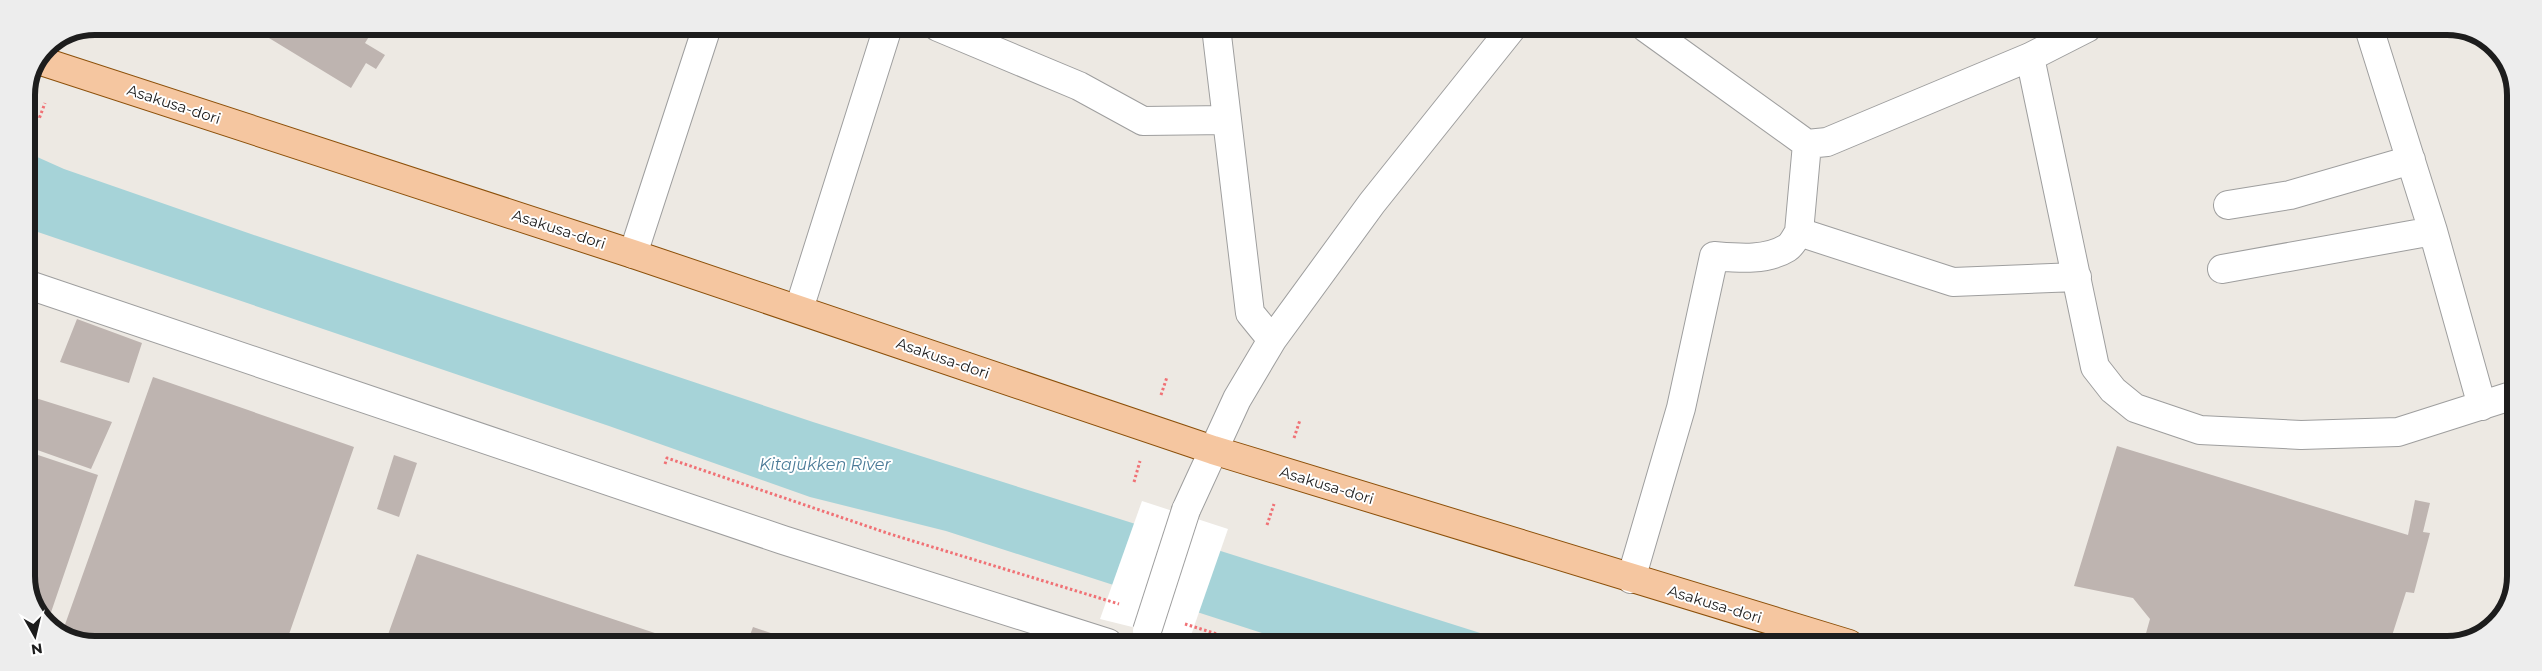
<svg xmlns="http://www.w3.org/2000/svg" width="2542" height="671" font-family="Montserrat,sans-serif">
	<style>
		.cemetery { fill: #a6c5a7 }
		.water { fill: #a6d3d8 }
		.pier { fill: #fff }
		.building { fill: #beb4b0 }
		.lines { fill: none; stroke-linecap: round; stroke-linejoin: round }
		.minor-casing { stroke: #9e9e9e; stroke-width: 30 }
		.major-casing { stroke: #8c500a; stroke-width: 30 }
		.path { stroke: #f07175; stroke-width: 3; stroke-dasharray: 2.5 2.5; stroke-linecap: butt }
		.minor { stroke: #fff; stroke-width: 28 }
		.major { stroke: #f5c6a0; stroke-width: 28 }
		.minor-bridge-casing { stroke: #9e9e9e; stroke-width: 30; stroke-linecap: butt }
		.minor-bridge { stroke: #fff; stroke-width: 28 }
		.labels { text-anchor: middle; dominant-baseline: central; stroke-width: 4; stroke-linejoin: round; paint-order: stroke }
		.street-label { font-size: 15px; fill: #1d1d1d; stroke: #fff }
		.water-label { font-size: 16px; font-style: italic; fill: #4a7a97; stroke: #fff }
		.rim { fill: none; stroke: #1d1d1d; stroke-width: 6 }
	</style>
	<rect width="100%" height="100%" fill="#ede9e3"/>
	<!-- cemetery -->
	<path class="cemetery" d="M198 26H237L231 38Z"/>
	<!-- water -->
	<path class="water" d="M26 152 64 169 257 236 813 422 1515 644H1296L946 531 810 497 609 426 26 228Z"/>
	<!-- pier -->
	<path class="pier" d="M1142 501 1228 529 1189 641 1100 619Z"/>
	<!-- building -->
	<path class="building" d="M276 26 375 27 365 43 385 55 376 69 366 63 351 88 269 38Z
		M77 319 142 343 129 383 60 362Z
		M153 377 354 447 286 643 78 642 62 633Z
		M26 395 112 422 91 469 26 446Z
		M2117 446 2408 535 2415 500 2430 503 2423 532 2430 533 2414 593 2406 592 2389 645 2143 644 2150 619 2133 598 2074 586Z
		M26 451 98 475 47 624 43 621 26 581Z
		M394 455 417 463 399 517 377 509Z
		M417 554 685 643H385Z
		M753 627 800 643H747Z"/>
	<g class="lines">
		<defs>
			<path id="minor" d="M938 27 1079 86 1143 121 1227 120
				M1216 27 1250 313 1272 340
				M1646 28 1807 144 1827 142 2030 57 2087 28
				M2369 28 2433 231 2482 406
				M2030 57 2095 367 2113 390 2135 408 2200 430 2301 435 2398 432 2514 395
				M1807 144 1799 232 1953 282 2077 277
				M2228 205 2290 195 2411 160
				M633 254 707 27
				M2222 269 2433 231
				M26 284 783 540 1108 643
				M799 309 888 27
				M1186 510 1237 399 1272 340 1372 203 1512 28
				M1631 579 1681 408 1714 256C1738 258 1766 261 1787 248 1792 245 1796 237 1799 232"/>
			<path id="major" d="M41 61 633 254 1213 450 1849 644"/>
		</defs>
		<!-- minor casing -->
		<use href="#minor" class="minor-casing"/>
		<!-- major casing -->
		<use href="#major" class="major-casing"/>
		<!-- path -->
		<path class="path" d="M26 115 39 119 45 103
			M1161 395 1167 377
			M1294 438 1300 420
			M665 464 667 458 890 534 1119 604
			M1134 482 1140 461
			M1267 525 1274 504
			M1185 624 1249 644"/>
		<!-- minor -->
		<use href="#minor" class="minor"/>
		<!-- major -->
		<use href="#major" class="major"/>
		<defs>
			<path id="minor-bridge" d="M1147 631 1186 510"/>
		</defs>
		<!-- minor-bridge casing -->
		<use href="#minor-bridge" class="minor-bridge-casing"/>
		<!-- minor-bridge -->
		<use href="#minor-bridge" class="minor-bridge"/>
	</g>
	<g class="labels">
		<!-- street labels -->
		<g class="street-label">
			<text transform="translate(174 104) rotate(18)">Asakusa-dori</text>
			<text transform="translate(559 229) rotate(18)">Asakusa-dori</text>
			<text transform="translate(943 358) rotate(19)">Asakusa-dori</text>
			<text transform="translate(1327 485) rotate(17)">Asakusa-dori</text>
			<text transform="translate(1715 604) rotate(17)">Asakusa-dori</text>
		</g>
		<!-- water labels -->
		<g class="water-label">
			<text x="825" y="464">Kitajukken River</text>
		</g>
	</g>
	<!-- crop -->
	<path d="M0 0H2542V671H0ZM95 35H2447A60 60 0 0 1 2507 95V576A60 60 0 0 1 2447 636H95A60 60 0 0 1 35 576V95A60 60 0 0 1 95 35Z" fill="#ededed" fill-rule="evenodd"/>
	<path class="rim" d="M95 35H2447A60 60 0 0 1 2507 95V576A60 60 0 0 1 2447 636H95A60 60 0 0 1 35 576V95A60 60 0 0 1 95 35Z"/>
	<!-- north arrow -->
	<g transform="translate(35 636) rotate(172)" stroke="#ffffff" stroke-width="4" paint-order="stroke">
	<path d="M0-4L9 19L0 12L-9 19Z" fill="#1d1d1d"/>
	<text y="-8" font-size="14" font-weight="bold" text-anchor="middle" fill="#1d1d1d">N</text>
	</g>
</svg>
